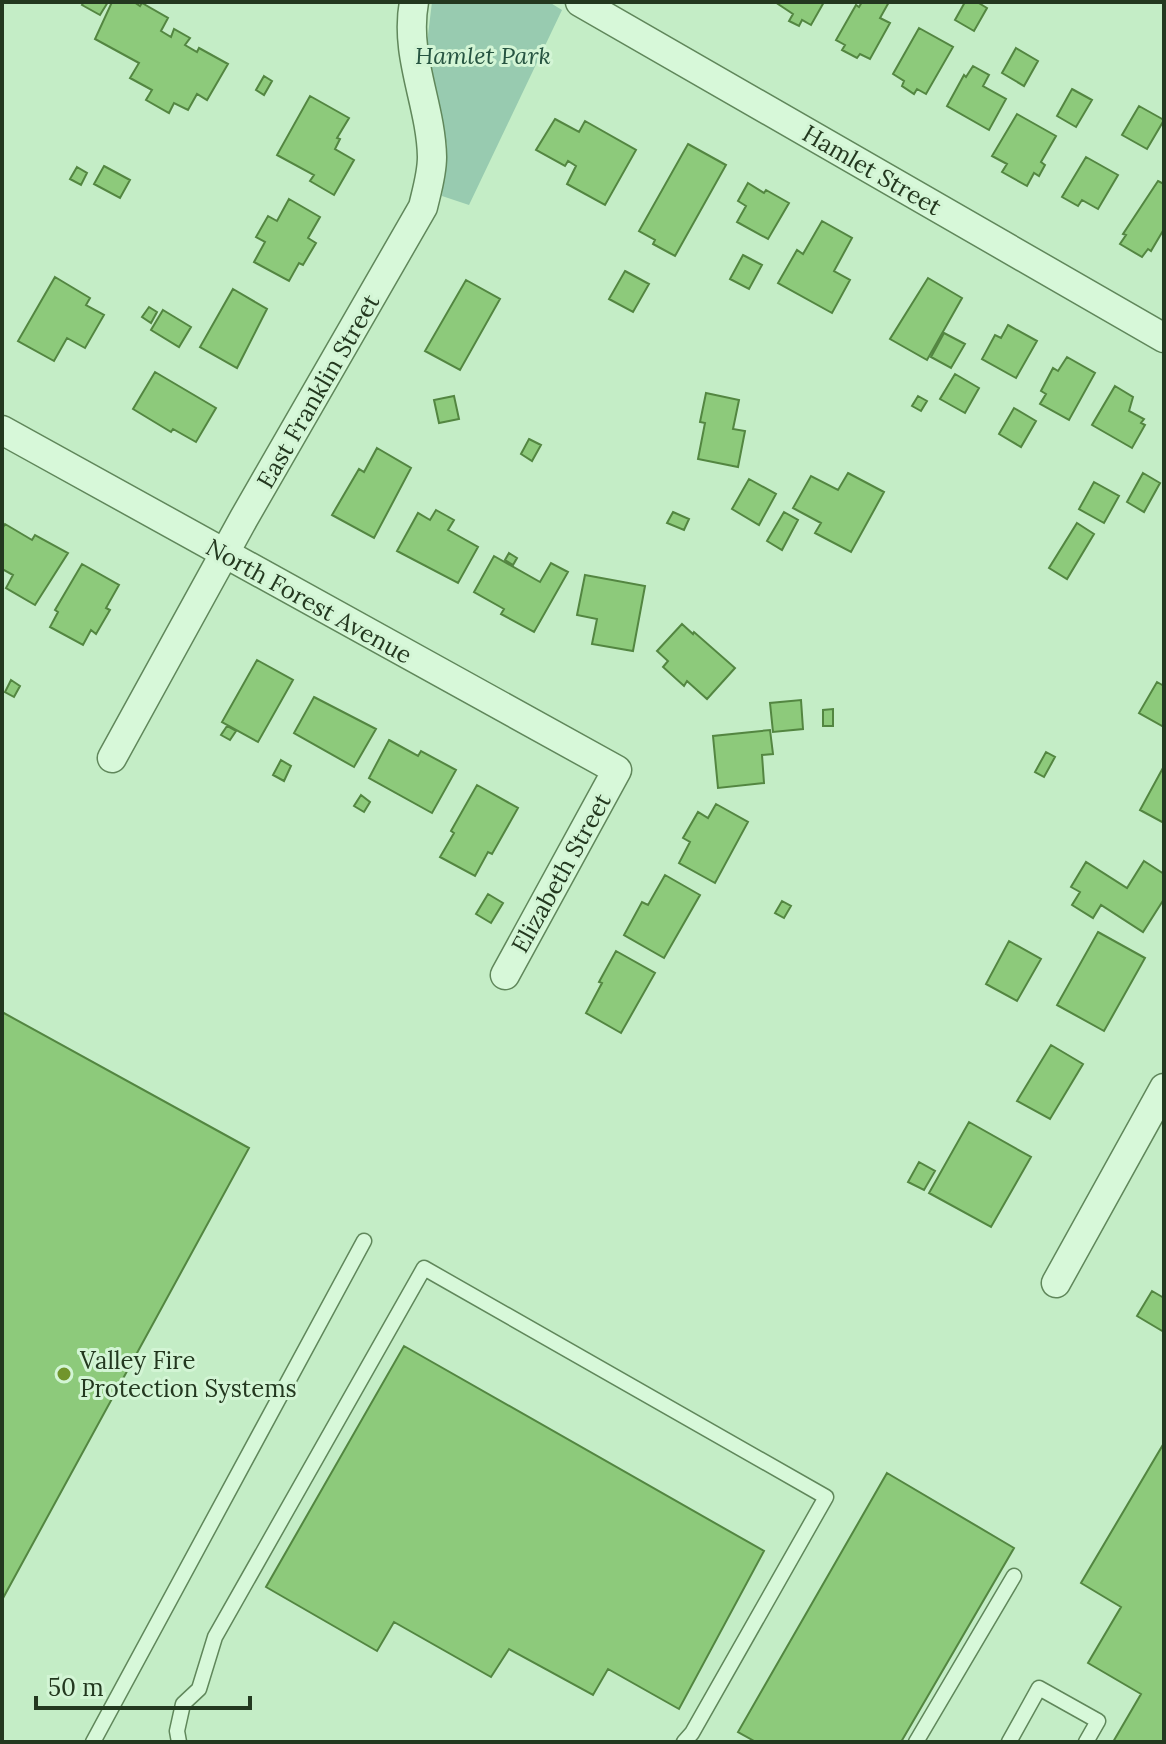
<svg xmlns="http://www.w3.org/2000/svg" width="1166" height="1744" font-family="Lora,serif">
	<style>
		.green { fill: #98cbb0 }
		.building { fill: #8dca7b; stroke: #538641; stroke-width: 2 }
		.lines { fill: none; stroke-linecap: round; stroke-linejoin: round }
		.service-casing { stroke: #60875b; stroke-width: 17 }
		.minor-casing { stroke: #60875b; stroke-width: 31 }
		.service { stroke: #d7f8d9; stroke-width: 14 }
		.minor { stroke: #d7f8d9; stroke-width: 28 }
		.poi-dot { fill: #71952c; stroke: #d3f5d5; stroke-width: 3 }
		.labels { text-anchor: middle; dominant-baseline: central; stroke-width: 6; stroke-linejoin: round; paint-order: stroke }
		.park-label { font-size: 24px; font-style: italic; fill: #265441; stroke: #d3f5d5 }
		.street-label { font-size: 24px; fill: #23381f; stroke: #d3f5d5 }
		.poi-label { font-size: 24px; fill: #23381f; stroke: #d3f5d5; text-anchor: start }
	</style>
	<rect width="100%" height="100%" fill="#c4edc6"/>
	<!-- green -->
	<path class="green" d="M432 2H549L562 10 469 205 442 196 447 146 427 43Z"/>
	<!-- building -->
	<path class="building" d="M84 2H108L100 15 82 5Z
		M112 2H134L140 6 142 3 168 18 161 31 171 37 174 29 190 38 185 45 197 52 199 48 228 64 207 100 197 94 188 110 174 103 169 113 146 100 152 90 130 78 139 63 95 39Z
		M775 2H824L811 25 802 20 799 26 789 21 793 14Z
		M862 2H889L880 18 890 23 870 59 860 54 857 58 842 50 845 45 836 40 856 5 859 7Z
		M965 2H977L987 8 974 31 955 20Z
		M919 28 953 47 926 94 917 89 914 94 902 86 904 81 893 74Z
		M1016 48 1038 61 1024 86 1002 73Z
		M973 66 989 75 983 86 1006 99 989 130 947 106 964 75 966 77Z
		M264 76 272 81 264 95 256 90Z
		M1072 89 1092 100 1076 127 1057 116Z
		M310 96 349 118 337 138 340 139 335 149 354 160 334 195 310 181 314 175 277 155Z
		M1139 106 1164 120 1147 149 1122 135Z
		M1017 114 1056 136 1041 162 1045 165 1039 176 1034 173 1027 186 1002 172 1007 164 992 156Z
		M555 119 579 132 585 121 636 150 605 205 567 184 576 166 568 161 565 166 536 150Z
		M688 144 726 165 675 256 653 244 655 240 639 231Z
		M1086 157 1118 175 1098 209 1082 200 1078 206 1062 197Z
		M104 166 130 180 120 198 94 184Z
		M77 167 87 173 81 185 70 179Z
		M1158 181 1164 184V229L1151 251 1148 249 1142 257 1120 244 1126 235 1123 234Z
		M748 183 764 193 766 190 789 203 768 239 737 222 746 206 738 201Z
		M289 199 320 217 308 238 316 243 303 265 299 263 289 281 254 262 265 242 256 237 268 216 277 221Z
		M822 221 852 238 834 271 850 280 832 313 778 283 797 250 803 254Z
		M743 255 762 265 749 289 730 279Z
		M625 271 649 284 633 312 609 299Z
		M55 277 90 298 86 305 104 315 85 348 67 338 54 361 18 341Z
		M928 278 962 298 927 360 890 339Z
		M466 280 500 299 460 370 425 351Z
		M233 289 267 309 237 368 200 347Z
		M149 307 157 312 151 323 142 317Z
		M163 310 191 327 179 347 151 330Z
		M1008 325 1037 341 1016 378 982 359 995 335 1001 338Z
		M944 333 965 344 951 368 931 357Z
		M1067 357 1095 373 1069 420 1040 404 1046 394 1041 391 1053 368 1058 371Z
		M155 372 216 408 196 442 173 429 171 432 133 409Z
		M955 374 979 388 965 413 940 399Z
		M1115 386 1133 397 1129 411 1144 419 1141 423 1145 425 1132 448 1092 425Z
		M706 393 739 400 733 429 745 431 738 467 698 459 705 423 700 422Z
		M454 396 459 419 439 423 434 400Z
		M918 396 927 401 921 411 912 406Z
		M1014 408 1036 421 1021 447 999 434Z
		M529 439 541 445 532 461 521 454Z
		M377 448 411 468 374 538 332 515 359 469 364 472Z
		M848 473 884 492 851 552 815 533 821 523 793 508 811 476 838 490Z
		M1143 473 1160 483 1144 512 1127 502Z
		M749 479 776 494 759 525 732 509Z
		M1094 482 1119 496 1104 523 1079 509Z
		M436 510 454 520 448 530 478 547 458 583 397 551 418 513 430 520Z
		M673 512 689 519 684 530 667 523Z
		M784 512 798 520 782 550 767 541Z
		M1077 523 1094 534 1067 579 1049 568Z
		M5 524 32 540 35 535 68 553 35 605 6 588 13 575 2 569V529Z
		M509 553 517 558 513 565 505 560Z
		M494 556 540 582 551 563 568 572 534 632 501 614 504 609 474 592Z
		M82 564 119 585 106 608 110 610 96 634 91 630 83 645 50 627 58 612 55 610Z
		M585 575 645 586 633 651 592 644 597 619 577 615Z
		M682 624 693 634 694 632 735 668 707 699 687 681 684 686 663 667 668 661 657 651Z
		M257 660 293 680 258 742 222 722Z
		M11 680 20 686 14 697 5 692Z
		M1157 682 1164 686V727L1139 713Z
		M314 697 376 729 354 767 294 733Z
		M801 700 803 729 773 732 770 703Z
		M833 709V726H823V710Z
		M227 726 236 731 230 740 221 735Z
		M770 730 773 754 762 755 764 783 718 788 713 736Z
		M389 740 418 756 421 751 456 770 432 813 369 778Z
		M1046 752 1055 757 1044 777 1035 772Z
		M281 760 291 766 284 781 273 775Z
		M1164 766V823L1140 810Z
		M477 785 518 808 492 854 488 852 475 876 440 857 454 833 451 831Z
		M361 795 370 802 364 812 354 806Z
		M716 804 748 822 715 883 679 863 690 842 683 838 698 812 708 818Z
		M1144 861 1164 874V899L1143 932 1101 905 1093 918 1072 905 1080 892 1071 887 1086 862 1127 888Z
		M665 875 700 895 664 958 624 935 642 902 648 905Z
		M488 894 503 903 491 923 476 914Z
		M782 901 791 906 784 918 775 913Z
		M1098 932 1145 958 1104 1031 1057 1005Z
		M1009 941 1041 959 1017 1001 986 984Z
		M616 951 655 973 621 1033 586 1013 602 983 599 982Z
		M2 1012 249 1148 2 1600Z
		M1051 1045 1083 1064 1050 1119 1017 1101Z
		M969 1122 1031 1157 991 1227 929 1193Z
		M919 1162 935 1171 924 1190 908 1182Z
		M1152 1291 1164 1298V1332L1137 1316Z
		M404 1346 764 1551 679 1709 608 1669 593 1695 509 1649 491 1677 394 1622 377 1651 266 1587Z
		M1164 1443V1742H1113L1141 1694 1088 1663 1121 1607 1081 1583Z
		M887 1473 1014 1548 901 1742H756L738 1732Z"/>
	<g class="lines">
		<defs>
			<path id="service" d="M93 1742 364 1241
				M179 1742 177 1731 183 1704 199 1689 215 1637 424 1268 826 1497 692 1733 684 1742
				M916 1742 1014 1576
				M1009 1742 1039 1688 1098 1721 1086 1742"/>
			<path id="minor" d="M580 2 1164 338
				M2 430 617 770 505 975
				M112 758 244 518 423 207C427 190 432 174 432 157 431 104 404 56 414 2
				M1056 1283 1164 1088"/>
		</defs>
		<!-- service casing -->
		<use href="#service" class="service-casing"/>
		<!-- minor casing -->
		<use href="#minor" class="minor-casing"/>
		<!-- service -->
		<use href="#service" class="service"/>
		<!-- minor -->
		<use href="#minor" class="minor"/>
	</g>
	<!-- markers -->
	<circle class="poi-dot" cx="64" cy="1374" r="8"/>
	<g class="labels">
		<!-- park labels -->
		<g class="park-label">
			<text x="483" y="55">Hamlet Park</text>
		</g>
		<!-- street labels -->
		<g class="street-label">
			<text transform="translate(872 170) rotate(30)">Hamlet Street</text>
			<text transform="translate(318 391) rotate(-60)">East Franklin Street</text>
			<text transform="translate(309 601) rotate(29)">North Forest Avenue</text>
			<text transform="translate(561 873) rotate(-61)">Elizabeth Street</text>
		</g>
		<!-- poi labels -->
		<g class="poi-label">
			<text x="80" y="1360">Valley Fire<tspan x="80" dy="28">Protection Systems</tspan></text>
		</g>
	</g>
	<!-- border -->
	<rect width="1166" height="1744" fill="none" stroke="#23381f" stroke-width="8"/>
	<!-- scale -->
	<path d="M36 1696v12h214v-12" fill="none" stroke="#23381f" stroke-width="4"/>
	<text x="48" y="1696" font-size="24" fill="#23381f" stroke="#d3f5d5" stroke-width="6" paint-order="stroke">50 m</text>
</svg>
